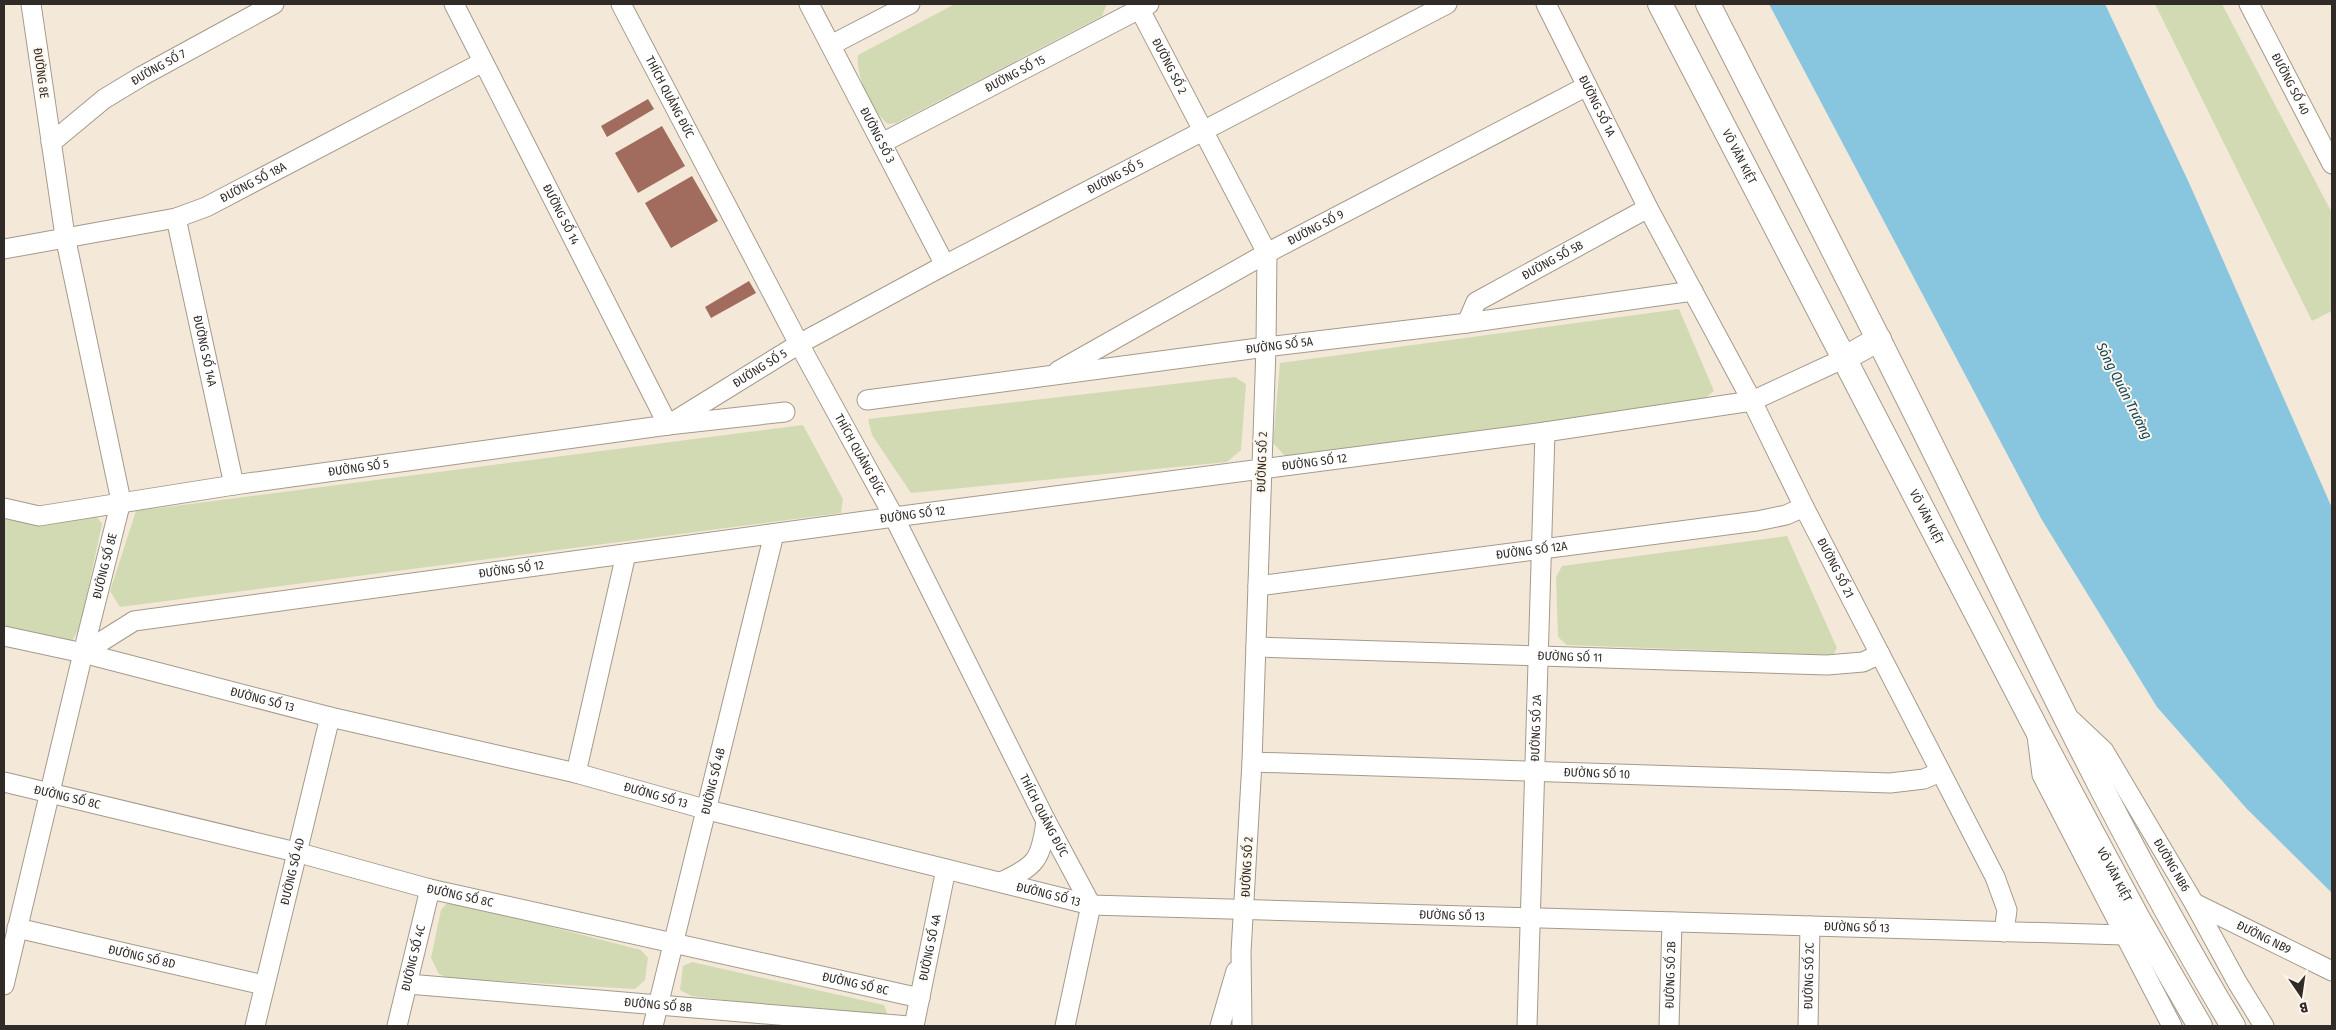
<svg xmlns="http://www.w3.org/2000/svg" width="2336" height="1030" font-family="'Fira Sans Condensed',sans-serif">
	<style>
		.green { fill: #d2dab3 }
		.water { fill: #88c5df }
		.building { fill: #a16b5d }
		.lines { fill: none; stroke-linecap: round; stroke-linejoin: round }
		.minor-casing { stroke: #a49a8b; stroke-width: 21 }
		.major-casing { stroke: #a49a8b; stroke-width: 26 }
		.minor { stroke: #fff; stroke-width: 19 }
		.major { stroke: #fff; stroke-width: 24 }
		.labels { text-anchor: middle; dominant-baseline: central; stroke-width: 4; stroke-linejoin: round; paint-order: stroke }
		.street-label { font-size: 12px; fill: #302b26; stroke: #fdf6ed }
		.water-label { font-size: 14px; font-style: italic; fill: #104456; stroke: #fdf6ed }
	</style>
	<rect width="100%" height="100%" fill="#f4e8d9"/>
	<!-- green -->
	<path class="green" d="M955 4H1107L1102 16 896 123 888 124C872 112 855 74 858 55Z
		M2155 4H2222L2332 213V311L2312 321Z
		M1679 309 1714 391 1701 401 1286 457 1273 443 1280 363Z
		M1235 377 1246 384 1241 450 1227 462 911 493 872 435 868 419Z
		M803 425 843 499 841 513 120 607 110 591 136 511Z
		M95 514 102 524 80 627 71 643 4 628V516Z
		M1787 536 1837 648 1833 655 1567 645 1558 637 1556 577 1562 566Z
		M455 902 641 950 648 958 645 980 635 989 448 978 439 974 431 958 441 910 446 904Z
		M692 962 884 1005 887 1013 884 1016 874 1018 691 996 680 990 683 966Z"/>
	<!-- water -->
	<path class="water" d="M1769 4H2105L2190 185 2332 508V893L2247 809 2157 707 2042 520Z"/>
	<!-- building -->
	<path class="building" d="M648 99 654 109 607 137 601 126Z
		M662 126 685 166 638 193 615 153Z
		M692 176 718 221 671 248 645 203Z
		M749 281 756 293 711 318 705 307Z"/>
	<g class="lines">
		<defs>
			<g id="minor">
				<path id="s1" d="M454 4 668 425"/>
				<path id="s2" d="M621 4 799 344 894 517 1046 821 1091 905 1065 1026"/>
				<path id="s3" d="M809 4 945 265"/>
				<path id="s4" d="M1137 4 1267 253 1266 347 1252 762 1241 952 1242 1026"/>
				<path id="s5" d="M1546 4 1648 208 1752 401 1804 507 1995 877 2007 910 2004 932"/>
				<path id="s6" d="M2249 4 2332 164"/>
				<path d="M831 45 910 4"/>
				<path id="s7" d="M51 143 104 99 142 76 274 4"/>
				<path id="s8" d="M882 143 1149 4"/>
				<path id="s9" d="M176 218 234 485"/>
				<path id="s10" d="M4 249 176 218 206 207 483 62"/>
				<path id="s11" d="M1467 323 1476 302 1648 208"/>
				<path id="s12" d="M1058 371 1267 253 1587 86"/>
				<path id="s13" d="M867 400 1266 347 1467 323 1693 291"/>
				<path id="s14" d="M668 425 799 344 945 265 1447 4"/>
				<path id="s15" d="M4 508 39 516 234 485 668 425 785 412"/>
				<path id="s16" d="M1258 586 1757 521 1786 515 1804 507"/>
				<path id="s17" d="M4 636 83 653 330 717 576 773 708 810 1091 905 2124 935"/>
				<path id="s18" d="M1256 647 1827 665 1863 662 1880 654"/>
				<path id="s19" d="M83 653 134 621 894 517 1545 432 1752 401 1845 358"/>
				<path id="s20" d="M2071 720 2104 751 2194 903 2237 982 2264 1026"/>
				<path d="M2037 736 2042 775 2172 1026"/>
				<path id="s21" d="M1252 762 1890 783 1924 779 1940 772"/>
				<path d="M576 773 626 554"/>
				<path id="s22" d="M4 782 296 852 430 889 920 998"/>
				<path d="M1001 882C1036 866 1041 860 1046 821"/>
				<path id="s23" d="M2194 903 2332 971"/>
				<path id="s24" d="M17 928 264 985"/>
				<path id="s25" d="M408 984 909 1026"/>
				<path id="s26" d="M4 985 83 653 121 501 65 236 31 4"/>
				<path id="s27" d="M255 1026 330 717"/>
				<path id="s28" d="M397 1026 430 889"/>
				<path id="s29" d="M653 1026 774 534"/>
				<path id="s30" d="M914 1026 946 869"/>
				<path d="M1220 1026 1236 971"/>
				<path id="s31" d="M1527 1026 1545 432"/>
				<path id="s32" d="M1669 1026 1672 922"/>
				<path id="s33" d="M1808 1026 1810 926"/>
			</g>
			<g id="major">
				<path id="s34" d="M1660 4 2036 728 2137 917 2200 1026"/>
				<path d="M1708 4C1789 163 1871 322 1950 483 2040 666 2128 851 2233 1026"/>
				<path d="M1845 358 1879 339"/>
			</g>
		</defs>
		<!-- minor casing -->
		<use href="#minor" class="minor-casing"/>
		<!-- major casing -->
		<use href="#major" class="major-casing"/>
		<!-- minor -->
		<use href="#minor" class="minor"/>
		<!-- major -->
		<use href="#major" class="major"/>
	</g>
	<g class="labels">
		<!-- street labels -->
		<g class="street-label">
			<text stroke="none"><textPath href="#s4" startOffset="70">ĐƯỜNG SỐ 2</textPath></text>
			<text stroke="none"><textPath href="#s7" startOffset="132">ĐƯỜNG SỐ 7</textPath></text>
			<text transform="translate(41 73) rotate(82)">ĐƯỜNG 8E</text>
			<text stroke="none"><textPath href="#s8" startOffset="150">ĐƯỜNG SỐ 15</textPath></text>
			<text stroke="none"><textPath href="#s6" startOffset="90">ĐƯỜNG SỐ 40</textPath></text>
			<text stroke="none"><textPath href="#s2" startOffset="105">THÍCH QUẢNG ĐỨC</textPath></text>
			<text stroke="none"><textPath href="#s5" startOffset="114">ĐƯỜNG SỐ 1A</textPath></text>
			<text stroke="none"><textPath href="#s3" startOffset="148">ĐƯỜNG SỐ 3</textPath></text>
			<text stroke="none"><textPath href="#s34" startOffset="172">VÕ VĂN KIỆT</textPath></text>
			<text stroke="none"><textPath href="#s14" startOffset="512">ĐƯỜNG SỐ 5</textPath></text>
			<text stroke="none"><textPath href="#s10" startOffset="260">ĐƯỜNG SỐ 18A</textPath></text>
			<text stroke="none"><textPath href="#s1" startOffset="236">ĐƯỜNG SỐ 14</textPath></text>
			<text stroke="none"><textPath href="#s12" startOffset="295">ĐƯỜNG SỐ 9</textPath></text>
			<text stroke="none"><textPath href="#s11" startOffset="110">ĐƯỜNG SỐ 5B</textPath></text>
			<text stroke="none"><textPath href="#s13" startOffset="416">ĐƯỜNG SỐ 5A</textPath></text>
			<text stroke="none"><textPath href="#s9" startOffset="136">ĐƯỜNG SỐ 14A</textPath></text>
			<text stroke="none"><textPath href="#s14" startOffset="108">ĐƯỜNG SỐ 5</textPath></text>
			<text stroke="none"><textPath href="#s2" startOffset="510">THÍCH QUẢNG ĐỨC</textPath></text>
			<text transform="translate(1262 462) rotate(-88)">ĐƯỜNG SỐ 2</text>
			<text stroke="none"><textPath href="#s19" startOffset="1251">ĐƯỜNG SỐ 12</textPath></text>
			<text stroke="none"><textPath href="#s15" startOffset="359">ĐƯỜNG SỐ 5</textPath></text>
			<text stroke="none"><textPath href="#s19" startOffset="846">ĐƯỜNG SỐ 12</textPath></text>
			<text stroke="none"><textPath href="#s34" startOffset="578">VÕ VĂN KIỆT</textPath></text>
			<text stroke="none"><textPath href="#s16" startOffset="276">ĐƯỜNG SỐ 12A</textPath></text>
			<text stroke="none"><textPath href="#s26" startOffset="431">ĐƯỜNG SỐ 8E</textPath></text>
			<text stroke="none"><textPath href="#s5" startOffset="634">ĐƯỜNG SỐ 21</textPath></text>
			<text stroke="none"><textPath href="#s19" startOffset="441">ĐƯỜNG SỐ 12</textPath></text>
			<text stroke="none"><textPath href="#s18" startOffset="314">ĐƯỜNG SỐ 11</textPath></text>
			<text stroke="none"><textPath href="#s17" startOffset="266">ĐƯỜNG SỐ 13</textPath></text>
			<text stroke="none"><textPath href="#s31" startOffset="298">ĐƯỜNG SỐ 2A</textPath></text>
			<text stroke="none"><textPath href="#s21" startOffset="345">ĐƯỜNG SỐ 10</textPath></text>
			<text stroke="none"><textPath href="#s29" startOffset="252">ĐƯỜNG SỐ 4B</textPath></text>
			<text stroke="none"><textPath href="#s17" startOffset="671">ĐƯỜNG SỐ 13</textPath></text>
			<text stroke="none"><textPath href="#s22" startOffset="65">ĐƯỜNG SỐ 8C</textPath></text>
			<text stroke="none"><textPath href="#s2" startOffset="915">THÍCH QUẢNG ĐỨC</textPath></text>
			<text stroke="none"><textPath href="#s20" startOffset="178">ĐƯỜNG NB6</textPath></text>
			<text transform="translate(1247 867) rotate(-87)">ĐƯỜNG SỐ 2</text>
			<text stroke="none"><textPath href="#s27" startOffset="159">ĐƯỜNG SỐ 4D</textPath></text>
			<text stroke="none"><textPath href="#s34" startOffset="982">VÕ VĂN KIỆT</textPath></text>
			<text stroke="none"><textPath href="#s22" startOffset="470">ĐƯỜNG SỐ 8C</textPath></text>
			<text stroke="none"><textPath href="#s17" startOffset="1076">ĐƯỜNG SỐ 13</textPath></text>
			<text stroke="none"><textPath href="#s17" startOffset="1481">ĐƯỜNG SỐ 13</textPath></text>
			<text stroke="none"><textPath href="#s17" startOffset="1886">ĐƯỜNG SỐ 13</textPath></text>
			<text stroke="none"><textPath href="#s23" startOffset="78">ĐƯỜNG NB9</textPath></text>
			<text stroke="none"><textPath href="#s30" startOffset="80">ĐƯỜNG SỐ 4A</textPath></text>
			<text stroke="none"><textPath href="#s24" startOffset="128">ĐƯỜNG SỐ 8D</textPath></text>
			<text stroke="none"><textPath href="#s28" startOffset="70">ĐƯỜNG SỐ 4C</textPath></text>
			<text stroke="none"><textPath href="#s32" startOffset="51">ĐƯỜNG SỐ 2B</textPath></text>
			<text stroke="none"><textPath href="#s33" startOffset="50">ĐƯỜNG SỐ 2C</textPath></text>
			<text stroke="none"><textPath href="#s22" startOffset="875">ĐƯỜNG SỐ 8C</textPath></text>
			<text stroke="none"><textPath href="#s25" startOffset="251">ĐƯỜNG SỐ 8B</textPath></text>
		</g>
		<!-- water labels -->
		<g class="water-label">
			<text transform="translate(2124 391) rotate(63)">Sông Quán Trường</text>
		</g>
	</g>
	<!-- border -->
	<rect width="2336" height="1030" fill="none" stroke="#302b26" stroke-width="10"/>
	<!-- north arrow -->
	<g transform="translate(2301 995) rotate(167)" stroke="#fdf6ed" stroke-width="4" paint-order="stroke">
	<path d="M0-4L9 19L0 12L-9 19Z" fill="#302b26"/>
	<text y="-8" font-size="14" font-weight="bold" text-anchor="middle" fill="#302b26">B</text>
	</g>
</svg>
